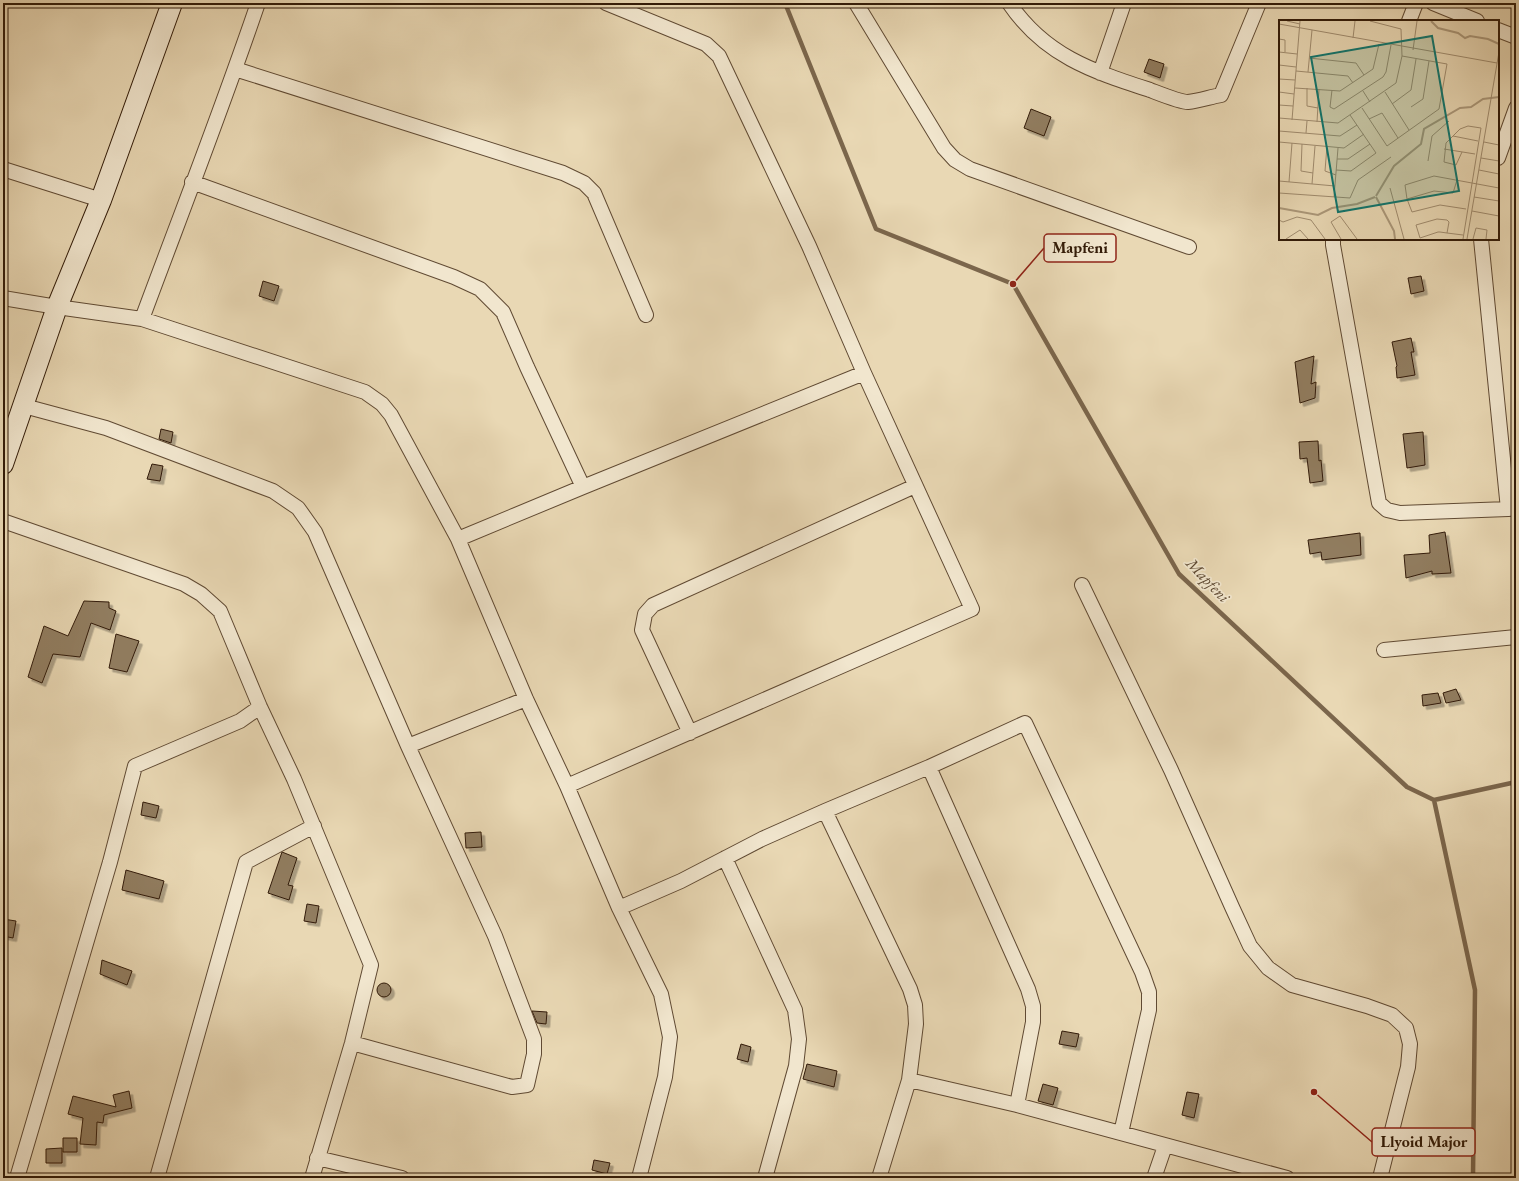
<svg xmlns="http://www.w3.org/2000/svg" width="1519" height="1181" font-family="'EB Garamond',serif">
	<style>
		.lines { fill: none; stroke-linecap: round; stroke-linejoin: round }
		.stream { stroke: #7b664c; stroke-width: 4.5 }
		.building { fill: #917d61; stroke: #321b08; filter: url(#shadow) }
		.street-casing { stroke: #604a33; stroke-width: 16 }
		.secondary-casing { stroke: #321b08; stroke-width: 22 }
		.street { stroke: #f1e6ce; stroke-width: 14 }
		.secondary { stroke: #f1e6ce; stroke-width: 20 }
		.labels { text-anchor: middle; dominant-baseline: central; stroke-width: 3.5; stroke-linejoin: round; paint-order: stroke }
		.water-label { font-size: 16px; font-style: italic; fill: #5c4730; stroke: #f1e6ce }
		.inset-river { fill: none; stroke: #ab987a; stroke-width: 2 }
		.inset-road { fill: none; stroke: #a08c6f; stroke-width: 1 }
		.view { fill: #0f766e; fill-opacity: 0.15; stroke: #0f766e; stroke-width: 2 }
		.inset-edge { fill: none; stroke: #321b08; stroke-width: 2 }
		.leader { fill: none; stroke: #8f2418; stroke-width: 1.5 }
		.callout-dot { fill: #8f2418; stroke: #f1e6ce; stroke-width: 1.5 }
		.callout { fill: #f1e6ce; stroke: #8f2418; stroke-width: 1.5 }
		.callout-label { font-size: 16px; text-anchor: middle; font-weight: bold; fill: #321b08 }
	</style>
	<defs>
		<filter id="shadow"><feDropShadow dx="3.5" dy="3.5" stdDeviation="0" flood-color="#0004"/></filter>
	</defs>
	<rect width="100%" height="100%" fill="#e9d8b4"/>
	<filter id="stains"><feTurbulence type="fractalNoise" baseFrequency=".005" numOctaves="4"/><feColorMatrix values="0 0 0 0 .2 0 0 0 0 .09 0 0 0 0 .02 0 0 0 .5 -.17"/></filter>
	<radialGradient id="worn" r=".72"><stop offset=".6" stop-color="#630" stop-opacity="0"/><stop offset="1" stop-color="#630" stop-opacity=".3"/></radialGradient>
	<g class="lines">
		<!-- stream -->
		<path class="stream" d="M785 3 876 229 1013 284 1179 574 1407 787 1434 800
			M1434 800 1475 990 1473 1178
			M1434 800 1516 782"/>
	</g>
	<!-- building -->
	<path class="building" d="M1149 59 1164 64 1160 78 1144 72Z
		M1031 109 1051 117 1044 136 1024 128Z
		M1421 276 1424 291 1411 294 1408 278Z
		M263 281 279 286 274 301 259 296Z
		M1411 338 1414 352H1411L1415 375 1397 378 1396 367 1397 366 1392 342Z
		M1314 356 1311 384 1316 382 1315 398 1300 403 1295 362Z
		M161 429 173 432 171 443 159 439Z
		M1423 432 1425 465 1407 468 1403 434Z
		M1318 441 1319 461 1321 460 1323 481 1310 483 1307 458 1300 459 1299 442Z
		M152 464 163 466 160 481 147 479Z
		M1445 532 1451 573 1432 574V571L1406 578 1404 555 1430 553 1429 535Z
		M1360 533 1361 555 1322 560 1321 552 1310 554 1308 540Z
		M84 601 109 602V608L116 611 110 630 91 623 80 657 53 654 42 683 28 677 44 626 68 636Z
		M116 634 139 641 127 672 109 668Z
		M1456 689 1461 700 1446 703 1443 693Z
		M1438 693 1441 703 1423 706 1422 695Z
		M143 802 159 806 156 818 141 815Z
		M481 832 482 847 466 848 465 833Z
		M282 852 297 858 288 885 293 886 289 900 268 893Z
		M126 870 164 881 159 899 122 890Z
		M307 904 319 906 316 923 304 921Z
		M3 919 16 921 13 938 3 936Z
		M102 960 132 971 127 985 100 974Z
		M377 990a7 7 0 1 1 14 0a7 7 0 1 1-14 0Z
		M532 1011 547 1012 546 1024 537 1023Z
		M1062 1031 1079 1034 1076 1047 1059 1044Z
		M741 1044 751 1047 748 1062 737 1059Z
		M807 1064 837 1071 834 1087 803 1079Z
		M1043 1084 1058 1088 1053 1105 1038 1101Z
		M129 1091 132 1108 104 1115 103 1123 97 1122 96 1145 80 1144 83 1118 68 1114 73 1096 116 1107 113 1095Z
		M1187 1092 1199 1094 1194 1118 1182 1115Z
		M63 1138H77V1152H63Z
		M62 1148V1163H46V1149Z
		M594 1160 610 1163 607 1174 592 1170Z"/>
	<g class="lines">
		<defs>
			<path id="street" d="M856 3 944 148 955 160 970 169 1189 247
				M1009 3C1045 56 1092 71 1150 90 1158 93 1180 102 1188 102 1199 101 1210 97 1221 95L1259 3
				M1433 3 1477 21
				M1409 21 1416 3
				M1498 30 1516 37
				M235 69 563 173 584 183 594 193 646 315
				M1100 73 1124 3
				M1498 158 1516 108
				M3 169 101 200
				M192 182 454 277 480 289 503 312 527 367 583 487
				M1333 239V245L1379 503 1387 510 1400 513 1508 509
				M1481 239 1508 509 1516 508
				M3 298 57 307 142 319 365 392 382 404 391 415 458 539 526 699 567 786 619 908 661 994 670 1037 665 1077 639 1178
				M142 319C181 214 222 109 258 3
				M24 406 106 428 273 491 298 508 315 532 408 746 495 936 534 1039V1054L527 1085 512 1087 352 1043
				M3 521 184 584 201 594 220 611 260 707 294 779 371 965 352 1043 312 1178
				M458 539 583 487 864 373
				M1082 585 1171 770 1232 907 1250 946 1268 968 1292 985 1367 1006 1392 1015 1406 1028 1410 1044 1408 1067 1380 1178
				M1384 650 1516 637
				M690 733 642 630 645 614 653 605 915 486
				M408 746 526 699
				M929 767 1028 989 1033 1006V1022L1017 1105
				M567 786 972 609 864 373 809 246 719 56 706 44 606 3
				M825 811 910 989 915 1005 916 1024 909 1080 879 1178
				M725 858 795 1010 799 1039 796 1066 765 1178
				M619 908 681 881 762 839 825 811 929 767 1025 723 1142 972 1149 992V1010L1121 1133
				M909 1080 1017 1105 1287 1178
				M317 1158 402 1178
				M17 1178 110 862 135 766 240 721 260 707
				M157 1178 246 862 314 826
				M1154 1178 1165 1146"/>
			<path id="secondary" d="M3 464 57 307 101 200 172 3"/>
		</defs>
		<!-- street casing -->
		<use href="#street" class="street-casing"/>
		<!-- secondary casing -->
		<use href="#secondary" class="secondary-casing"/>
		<!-- street -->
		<use href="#street" class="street"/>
		<!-- secondary -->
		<use href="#secondary" class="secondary"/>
	</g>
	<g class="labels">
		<!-- water labels -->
		<g class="water-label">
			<text transform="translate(1208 580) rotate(46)">Mapfeni</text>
		</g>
	</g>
	<!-- overview -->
	<g transform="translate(1279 20)">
		<rect width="220" height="220" fill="#e9d8b4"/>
		<path class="inset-river" d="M152 1 159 8 179 13 186 18 191 16 209 19 220 24M97 176 115 146 142 124 145 109 181 88 192 87 204 79 220 77M97 177 115 211 116 219M0 188 39 195 53 188 78 184 96 177"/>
		<path class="inset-road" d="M8 1 21 4M0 4 218 43M74 18 76 1M0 19 6 20V32M134 30 138 1M0 32 18 34M30 38 77 43 85 55M0 45 17 47M17 51 69 56 74 63M29 52 33 10M0 59 16 60M16 68 61 71 94 49 100 24M28 68V86L39 88M53 70 51 87 55 89 104 57 107 52 112 25M84 71 91 82M0 72 15 74M106 72 130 110M113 84 132 70 137 39M0 85 14 86M132 87 144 79 150 41M83 88 108 126 160 89 168 44 123 36M0 98 59 103 117 63 123 36 122 9 91 1M90 99 103 93 119 118M13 100 21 1M38 102 40 69M0 111 61 116 78 105M27 113 28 101M174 116 199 121M0 122 65 128 85 114M205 122 220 125M23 124 22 151 34 153M48 126 46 151 57 155M165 129 196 134M183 132 177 145 165 142 167 123 181 109 189 106 202 108 184 219M202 138 220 141M58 139H69L91 124M149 141 153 116 170 101M57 150 72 151 97 133 71 95M200 150 220 154M178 160 174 173 155 171 128 179 133 192 161 185 187 189M0 161 56 166M10 162 13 123M33 164 36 126M111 168 125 219M0 173 71 178 79 160 112 137M55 177 59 128M195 177 220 181M128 179 126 165 155 156 220 168M193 191 220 196M0 200 4 202 18 197 32 200 46 219M168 213 170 202 168 200 158 199 137 205 141 218 159 212H161L168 213 184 215M7 219 21 210 29 219M62 219 52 202 61 196 78 219M188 219 220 32M194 219 197 208 208 210 207 219"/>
		<path class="view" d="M153 16 180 171 59 192 32 37Z"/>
		<rect width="220" height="220" class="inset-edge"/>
	</g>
	<!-- callouts -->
	<path class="leader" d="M1013 284L1044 248M1314 1092L1372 1142"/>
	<g class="callout-dot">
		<circle cx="1013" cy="284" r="4"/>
		<circle cx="1314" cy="1092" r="4"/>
	</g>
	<g class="callout">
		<rect x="1044" y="234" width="72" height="28" rx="4"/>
		<rect x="1372" y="1128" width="103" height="28" rx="4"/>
	</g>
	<g class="callout-label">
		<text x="1080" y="253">Mapfeni</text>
		<text x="1424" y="1147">Llyoid Major</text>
	</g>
	<!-- margin -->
	<rect width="1519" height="1181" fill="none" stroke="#e9d8b4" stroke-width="16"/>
	<rect x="4" y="4" width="1511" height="1173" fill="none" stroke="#321b08" stroke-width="2"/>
	<rect x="8" y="8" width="1503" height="1165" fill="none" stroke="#321b08"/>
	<rect width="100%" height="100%" filter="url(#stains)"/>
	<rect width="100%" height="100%" fill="url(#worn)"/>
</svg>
